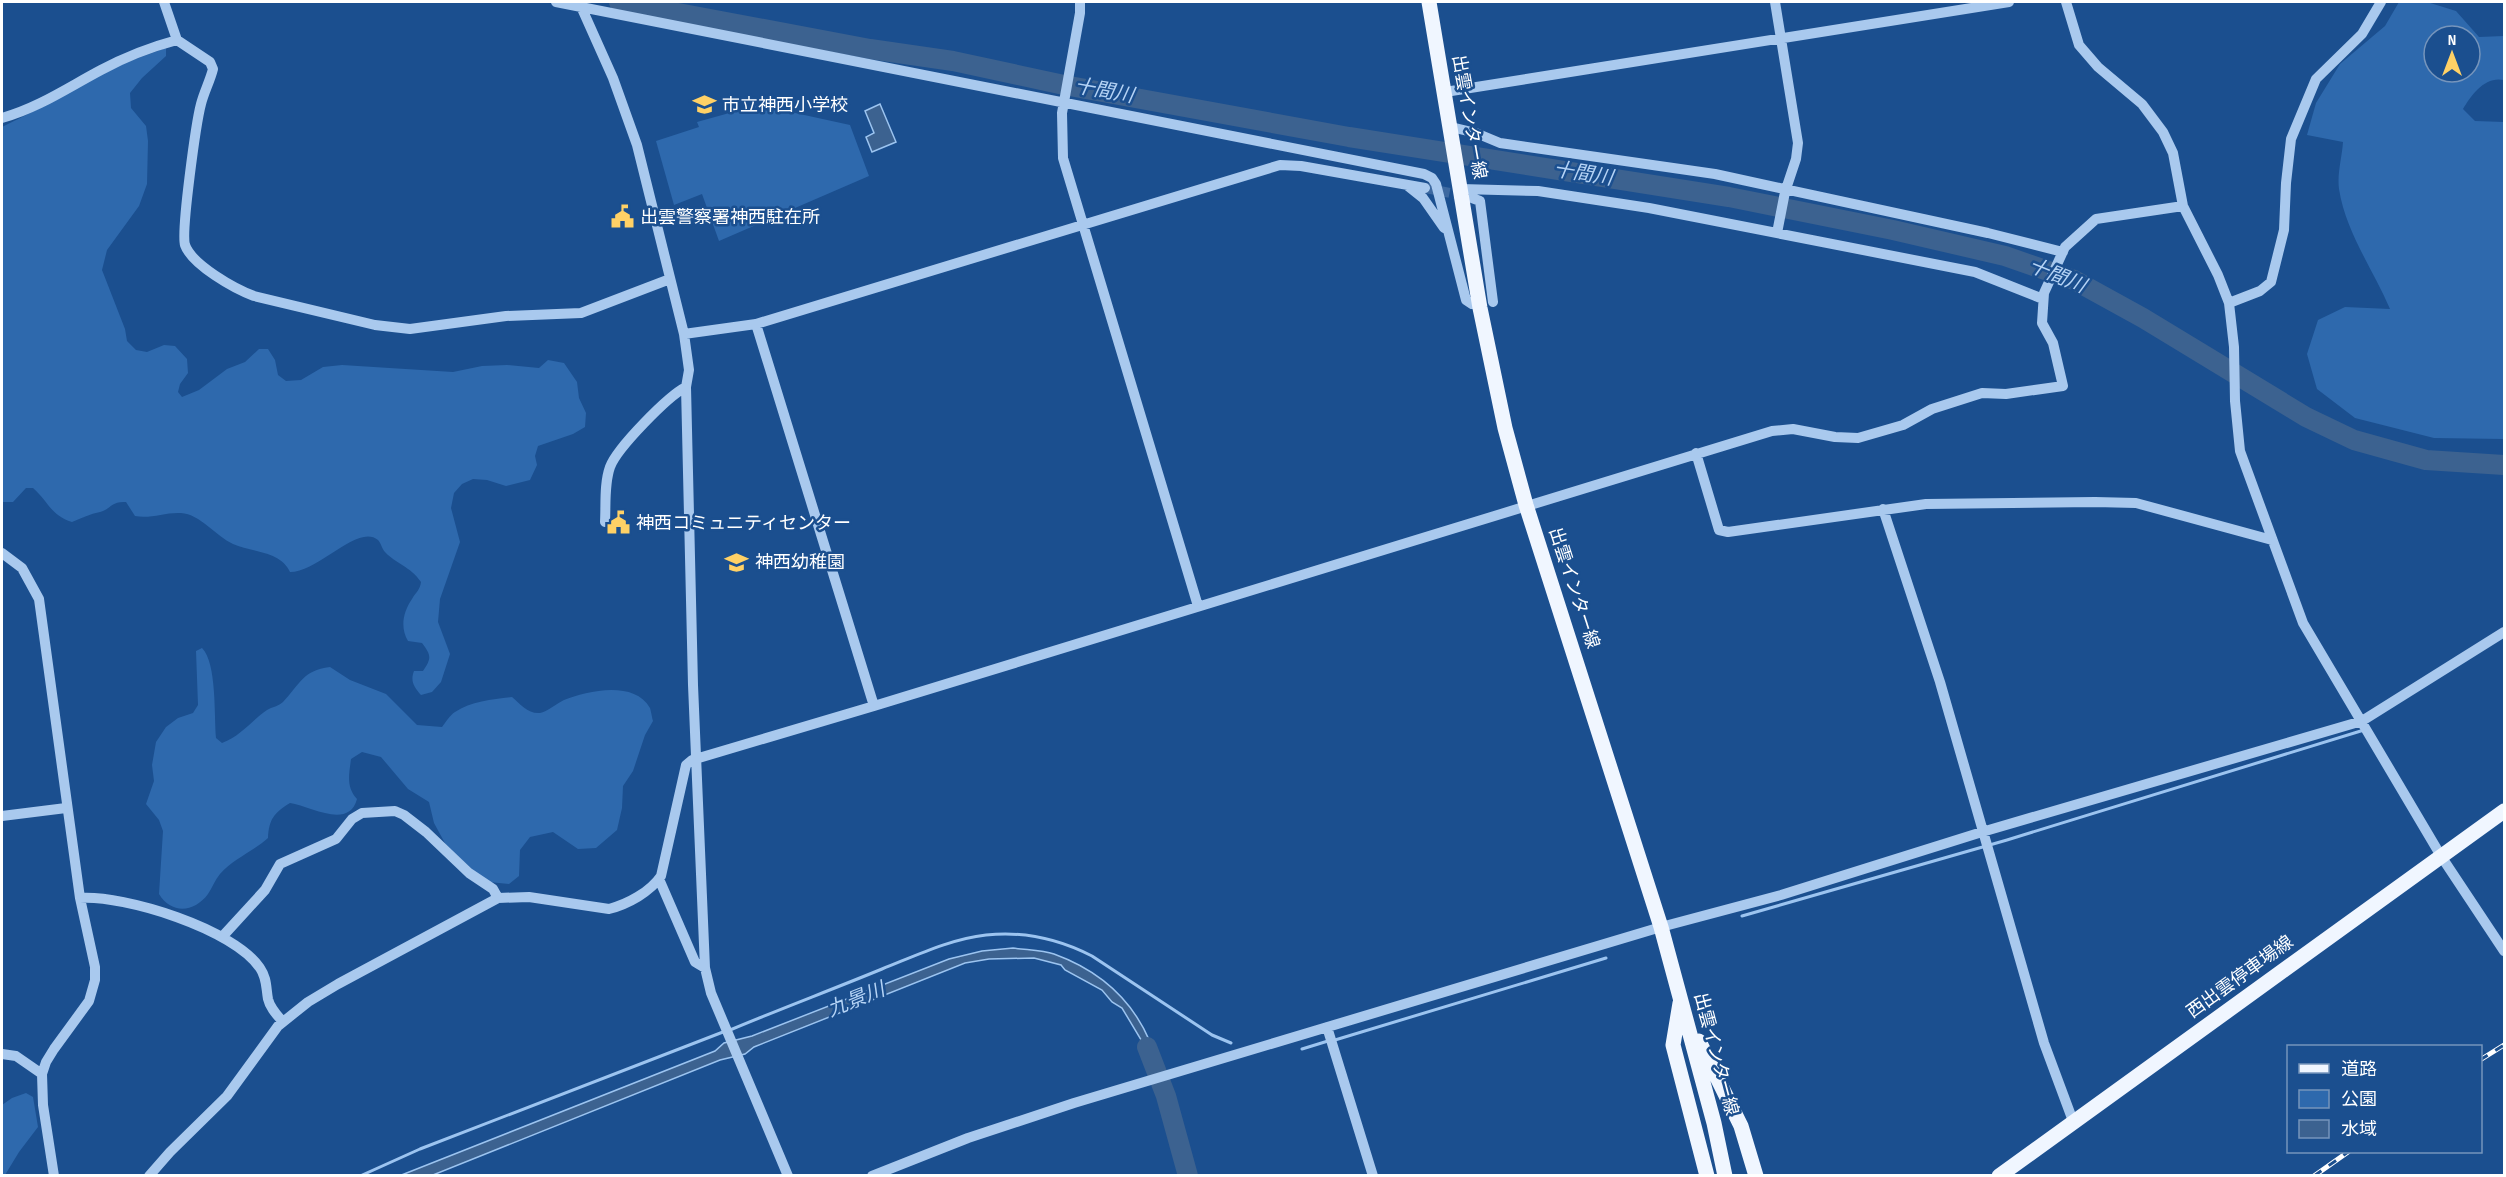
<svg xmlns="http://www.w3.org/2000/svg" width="2506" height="1177" font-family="'Sofia Sans Condensed','Noto Sans JP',sans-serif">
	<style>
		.green { fill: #2e69ad; fill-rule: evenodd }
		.water { fill: #3c6290; stroke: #9cc4f0; stroke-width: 1.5 }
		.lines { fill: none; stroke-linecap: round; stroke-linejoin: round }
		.stream { stroke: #9cc4f0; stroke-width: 3 }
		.river { stroke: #3c6290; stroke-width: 20 }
		.minor-tunnel { stroke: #3d69a0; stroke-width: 10; stroke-dasharray: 10 5; stroke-linecap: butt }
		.minor { stroke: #a9c9ee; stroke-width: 10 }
		.major { stroke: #f0f6ff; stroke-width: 15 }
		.rail-casing { stroke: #fff; stroke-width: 5 }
		.rail { stroke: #1b4f8f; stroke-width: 3; stroke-dasharray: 9; stroke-linecap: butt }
		.labels { text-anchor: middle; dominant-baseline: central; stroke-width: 5; stroke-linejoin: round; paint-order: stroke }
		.poi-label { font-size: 18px; fill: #fff; stroke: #1b4f8f; text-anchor: start }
		.street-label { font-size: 18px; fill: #fff; stroke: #1b4f8f }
		.water-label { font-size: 20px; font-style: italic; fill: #b5d3f5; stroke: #1b4f8f }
	</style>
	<rect width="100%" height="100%" fill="#1b4f8f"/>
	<!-- green -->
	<path class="green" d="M2399 2H2427L2456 11 2479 37 2504 36V80C2485 76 2472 94 2463 109L2475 121 2504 122V439L2434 438 2355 418 2317 389 2307 354 2318 320 2345 307 2390 309C2373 269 2346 233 2339 189 2337 174 2342 157 2343 142L2307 135 2316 103 2340 64 2385 26ZM2434 36H2470V72H2434Z
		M166 48V56L142 78 130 93 131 108 146 126 148 141 147 184 139 206 107 250 102 270 125 329 127 341 136 350 147 352 164 345 175 346 187 359 188 373 180 384 178 392 182 397 199 390 227 369 245 362 259 349H268L275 360 278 375 286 381 301 380 323 367 342 365 453 372 482 366 507 365 539 368 548 360 564 363 577 382 579 398 586 413 585 427 573 434 538 446 535 456 537 465 530 480 506 486 487 480 473 479 462 484 454 493 451 508 460 542 440 599 438 622 450 654 441 682 432 692 421 695C414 687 410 681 414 671H423C432 658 431 655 422 643L408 641C400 628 403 612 412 599 416 592 420 590 421 582 410 566 396 564 385 552 382 549 381 543 378 540 358 523 319 572 290 572 281 551 251 552 233 544 216 536 200 514 181 513 165 512 151 519 135 516L126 502C111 501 111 509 100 512 90 514 82 518 72 522 50 515 49 502 33 488H26L13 502H2V127L46 105 105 70Z
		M758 105 850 125 869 176 719 241 702 194 674 205 656 141 699 127 697 122Z
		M202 648C217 663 214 716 216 738L222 743C241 736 251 721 267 710 272 707 279 706 283 702 301 683 302 671 330 667L350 680 386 694 417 725 442 727C446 722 450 715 455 712 471 701 494 699 512 697 520 704 528 714 540 713 547 712 557 703 564 700 587 691 634 680 650 708 651 711 652 718 653 721L645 735 633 771 623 786 622 808 617 830 596 848 578 849 553 832 530 837 520 850 519 876 509 884 489 882 478 875 446 845 434 823 429 802 408 789 381 757 362 752 351 759C349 775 346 787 357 799 349 830 310 806 290 803 274 813 269 819 268 838 254 851 233 859 220 874 215 880 212 888 208 894 194 913 171 914 159 894L163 831 159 820 146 804 154 781 152 765 156 742 166 727 178 718 193 713 198 705 196 651Z
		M26 1093 33 1097 38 1127 19 1152 5 1175H2V1105L12 1098Z"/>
	<!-- water -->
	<path class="water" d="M880 104 896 142 872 152 866 137 874 133 865 111Z
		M1013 948C1026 950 1042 950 1054 954 1109 974 1145 1013 1159 1069L1153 1071 1146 1048 1122 1008 1112 1002 1102 990 1065 970 1061 965 1034 958 989 959 965 963 754 1047 745 1054 720 1060 433 1175 399 1176 715 1051 724 1043 752 1036 949 959 982 951Z"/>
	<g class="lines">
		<!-- stream -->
		<path class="stream" d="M1742 916 2007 840 2364 730
			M730 1030C780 1009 831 990 882 969 915 956 950 939 986 935 1022 931 1059 939 1092 956L1212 1035 1231 1043
			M1335 1040 1606 958
			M1302 1049 1328 1041
			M360 1176 420 1149 723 1032"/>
		<!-- river -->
		<path class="river" d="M619 2 870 49 953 61 1064 85 1349 137 1729 197 1893 230 2005 256 2074 280 2143 318 2306 417 2354 440 2426 460 2504 465
			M1147 1047 1166 1096 1188 1176"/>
		<!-- minor-tunnel -->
		<path class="minor-tunnel" d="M1425 188 1466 196"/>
		<!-- minor -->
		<path class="minor" d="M164 2 177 40 210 62 213 69C210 81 204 92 201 104 196 123 181 231 185 245 192 265 235 289 254 296L375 325 410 329 506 316 581 313 670 279
			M556 2 1424 174 1432 178 1436 184 1466 300 1472 304
			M579 2 613 78 637 145 684 334 689 370 686 387 693 685 705 968 711 993 788 1176
			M1080 2V13L1062 113 1063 158 1198 606
			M1775 2 1798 143 1796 159 1785 192 1777 233
			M2066 2 2079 45 2098 67 2142 104 2163 132 2173 153 2183 206 2218 275 2229 303 2234 347 2235 401 2240 451 2303 623 2441 856 2504 951
			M1445 92 2009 2
			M2 118C38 108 67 88 101 70 125 57 151 47 177 40
			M1451 127 1476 133 1500 143 1715 174 1988 233 2063 252
			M1408 186 1423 198 1444 228
			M1461 189 1538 191 1649 208 1975 272 2043 299
			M1472 198 1480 201 1493 302
			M2229 303 2260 291 2271 282 2284 230 2286 183 2291 139 2316 79 2362 34 2381 2
			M756 324 874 706
			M684 334 756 324 1280 165 1301 166 1425 188
			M1696 453 1719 530 1728 532 1926 504 2095 502 2136 503 2272 540
			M1883 509 1940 682 2044 1043 2073 1121
			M605 522C606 504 604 484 610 467 617 448 668 396 686 387
			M2 553 22 568 39 599 80 898 95 967V980L89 1001 54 1049 46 1062 42 1074 43 1105 54 1176
			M2 816 66 808
			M659 879 695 962 705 968
			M80 898C125 895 234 929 260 968 267 978 266 988 268 999 270 1008 277 1015 283 1022
			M222 937 265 890 280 864 336 839 352 819 362 813 395 811 404 815 426 832 469 873 493 889 498 898
			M1327 1027 1373 1176
			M2 1054 16 1056 42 1074
			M149 1176 170 1152 227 1096 278 1026 308 1002 338 984 498 898 529 897 609 909C628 904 650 892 661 876L686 765 692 760 874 706 1772 431 1793 429 1835 437 1858 438 1903 425 1932 409 1982 393 2006 394 2063 386 2053 343 2042 323 2044 293 2065 247 2096 219 2183 206
			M872 1176 968 1138 1074 1103 1661 927 1781 895 1982 832 2362 721 2504 632"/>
		<!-- major -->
		<path class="major" d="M1429 2 1480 308 1505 428 1526 505 1661 927 1714 1123 1725 1176
			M1680 1003 1673 1045 1707 1176
			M1699 1041 1741 1126 1756 1176
			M1999 1176 2504 811"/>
		<defs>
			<path id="rail" d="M2480 1060 2504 1045
				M2314 1176 2348 1152"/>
		</defs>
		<!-- rail casing -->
		<use href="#rail" class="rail-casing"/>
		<!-- rail -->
		<use href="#rail" class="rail"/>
	</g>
	<!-- icons -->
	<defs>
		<symbol id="school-bare" viewBox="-9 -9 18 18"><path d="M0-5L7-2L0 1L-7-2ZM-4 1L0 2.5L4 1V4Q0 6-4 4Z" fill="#ffd166" stroke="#1b4f8f" stroke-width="2.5" paint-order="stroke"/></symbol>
		<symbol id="civic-bare" viewBox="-9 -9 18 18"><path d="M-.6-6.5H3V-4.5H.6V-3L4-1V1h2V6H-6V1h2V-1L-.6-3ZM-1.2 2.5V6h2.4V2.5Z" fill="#ffd166" stroke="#1b4f8f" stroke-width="2.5" paint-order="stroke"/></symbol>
	</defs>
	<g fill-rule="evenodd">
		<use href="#school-bare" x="688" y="88" width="33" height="33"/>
		<use href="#civic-bare" x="606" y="200" width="33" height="33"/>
		<use href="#civic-bare" x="602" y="506" width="33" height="33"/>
		<use href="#school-bare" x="720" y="546" width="33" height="33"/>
	</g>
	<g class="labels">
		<!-- poi labels -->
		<g class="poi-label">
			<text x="722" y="105">市立神西小学校</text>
			<text x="640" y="217">出雲警察署神西駐在所</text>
			<text x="636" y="523">神西コミュニティセンター</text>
			<text x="755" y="562">神西幼稚園</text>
		</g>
		<!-- street labels -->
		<g class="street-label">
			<text transform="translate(1469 117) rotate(80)">出雲インター線</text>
			<text transform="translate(1574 588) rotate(72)">出雲インター線</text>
			<text transform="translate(2240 977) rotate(-36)">西出雲停車場線</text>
			<text transform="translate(1716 1054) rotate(75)">出雲インター線</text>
		</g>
		<!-- water labels -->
		<g class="water-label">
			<text transform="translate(1104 91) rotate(10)">十間川</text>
			<text transform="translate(1583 174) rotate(9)">十間川</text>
			<text transform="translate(2057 276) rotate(22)">十間川</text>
			<text transform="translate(856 1000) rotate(-22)">九景川</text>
		</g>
	</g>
	<!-- border -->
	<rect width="2506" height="1177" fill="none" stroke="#ffffff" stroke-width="6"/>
	<!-- legend -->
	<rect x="2287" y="1045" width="195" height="108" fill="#1b4f8f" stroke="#7695bc" stroke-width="1.5"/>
	<rect x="2299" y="1064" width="30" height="9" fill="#f0f6ff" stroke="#7695bc" stroke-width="1.5"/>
	<text x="2341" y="1075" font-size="18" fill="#ffffff">道路</text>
	<rect x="2299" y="1090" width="30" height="18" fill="#2e69ad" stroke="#7695bc" stroke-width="1.5"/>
	<text x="2341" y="1105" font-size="18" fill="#ffffff">公園</text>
	<rect x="2299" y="1120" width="30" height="18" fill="#3c6290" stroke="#7695bc" stroke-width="1.5"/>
	<text x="2341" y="1135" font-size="18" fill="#ffffff">水域</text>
	<!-- north arrow -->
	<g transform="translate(2452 54)"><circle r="28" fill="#1b4f8f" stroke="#7695bc" stroke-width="1.5"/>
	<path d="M0-4.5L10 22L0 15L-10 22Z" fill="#ffd166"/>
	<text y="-9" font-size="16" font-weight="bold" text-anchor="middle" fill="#ffffff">N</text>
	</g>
</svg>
